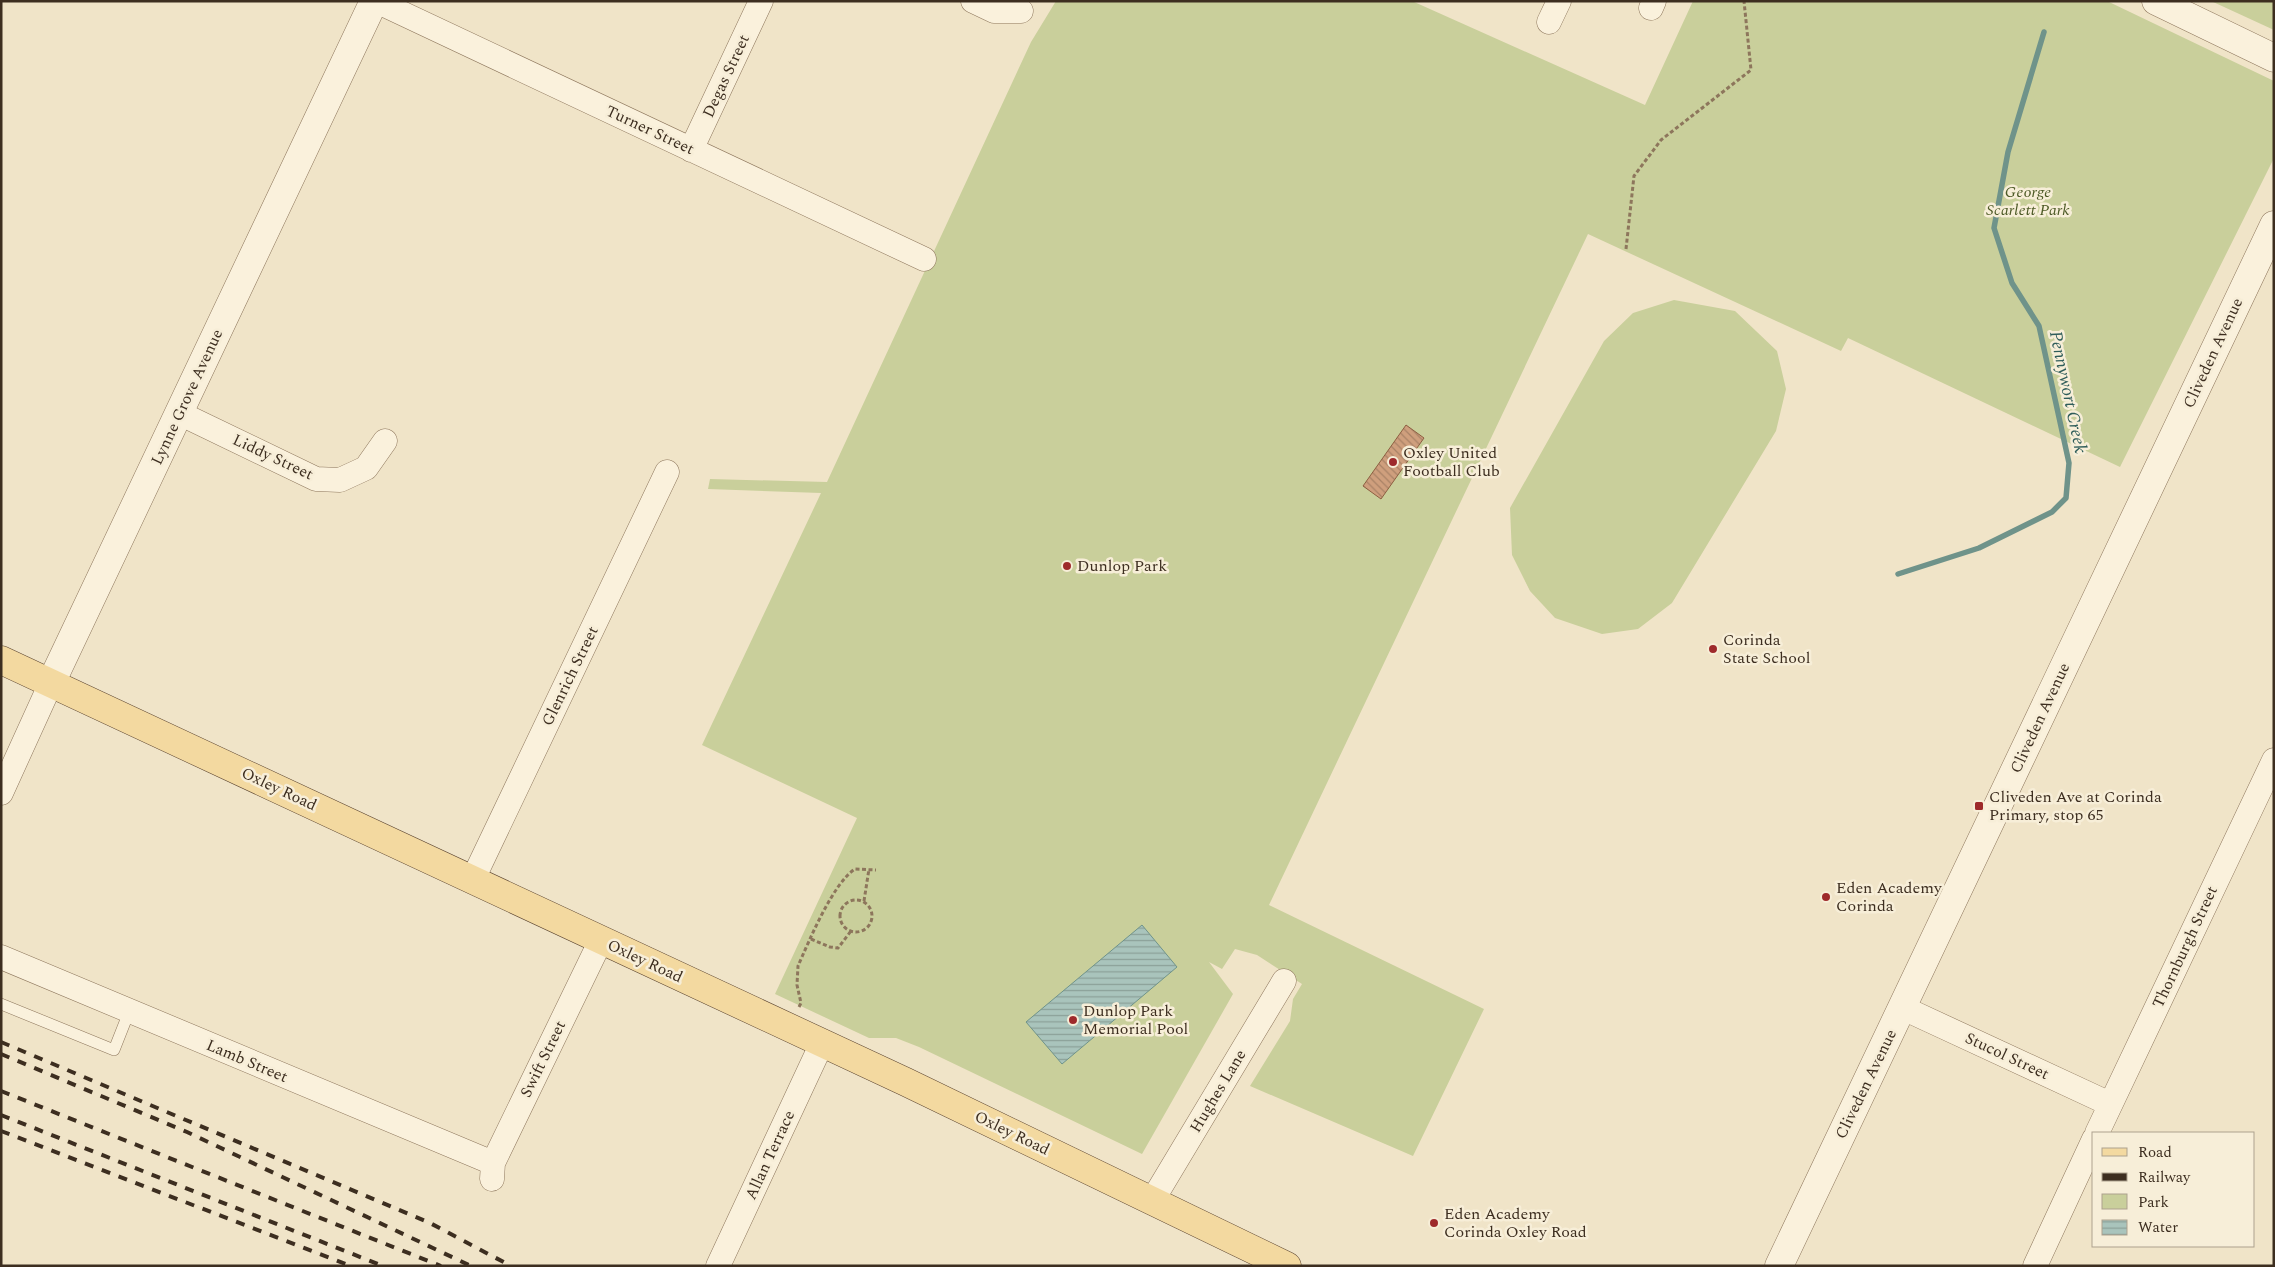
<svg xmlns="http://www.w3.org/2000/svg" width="2275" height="1267" font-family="Spectral,serif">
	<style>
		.park { fill: #c9cf9b }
		.water { fill: url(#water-rules); stroke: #6f938a }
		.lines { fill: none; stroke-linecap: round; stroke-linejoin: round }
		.stream { stroke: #6f938a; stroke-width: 5.5 }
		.building { fill: url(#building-back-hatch); stroke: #8d5f41 }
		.service-casing { stroke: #8d765c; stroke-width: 12 }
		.minor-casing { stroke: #8d765c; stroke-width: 25 }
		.tertiary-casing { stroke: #8d765c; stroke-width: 29 }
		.primary-casing { stroke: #5b4430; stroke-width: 29 }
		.path { stroke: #8d765c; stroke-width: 3; stroke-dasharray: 4 2.5; stroke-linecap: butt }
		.service { stroke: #faf1dc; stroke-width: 11 }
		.minor { stroke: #faf1dc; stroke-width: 24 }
		.tertiary { stroke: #faf1dc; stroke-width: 28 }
		.primary { stroke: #f3d9a0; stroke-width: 28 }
		.rail { stroke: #3d2e20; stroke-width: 4; stroke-dasharray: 9 9; stroke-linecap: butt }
		.poi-dot { fill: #9e2a2b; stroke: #f7eed8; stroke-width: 2 }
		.labels { text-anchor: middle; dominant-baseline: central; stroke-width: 5; stroke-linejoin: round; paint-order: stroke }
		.street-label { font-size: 16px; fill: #3d2e20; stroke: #f7eed8 }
		.park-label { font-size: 16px; font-style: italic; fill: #4d5a26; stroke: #f7eed8 }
		.poi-label { font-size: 16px; fill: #3d2e20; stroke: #f7eed8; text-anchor: start }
		.water-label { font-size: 18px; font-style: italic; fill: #2f5d5a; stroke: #f7eed8 }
	</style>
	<defs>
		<pattern id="water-rules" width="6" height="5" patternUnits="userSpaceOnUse" patternTransform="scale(1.25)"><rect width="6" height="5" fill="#a9c4bc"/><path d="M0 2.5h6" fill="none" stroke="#8ba098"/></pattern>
		<pattern id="building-back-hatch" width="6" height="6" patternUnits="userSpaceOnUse" patternTransform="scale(1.25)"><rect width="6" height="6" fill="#cf9f7d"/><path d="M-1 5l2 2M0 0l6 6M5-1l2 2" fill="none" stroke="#a98266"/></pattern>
	</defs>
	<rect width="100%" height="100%" fill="#f0e4c8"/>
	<!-- park -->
	<path class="park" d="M1056 1H1412L1645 105 1693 1H2107L2274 81V158L2120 467 1848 338 1841 351 1588 234 1269 905 1484 1009 1413 1156 1250 1086 1290 1021 1293 999 1302 984 1257 955 1235 949 1222 969 1209 962 1233 994 1142 1154 919 1047 896 1038H869L775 994 857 818 702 745 821 493 708 489 710 479 827 482 1031 42Z
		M2211 1H2274V30Z
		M1674 300 1735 311 1777 351 1786 389 1776 431 1672 603 1638 629 1602 634 1555 618 1530 591 1512 555 1510 508 1604 341 1633 313Z"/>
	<!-- water -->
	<path class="water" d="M1142 925 1177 967 1062 1064 1026 1022Z"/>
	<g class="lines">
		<!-- stream -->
		<path class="stream" d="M1898 574 1979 548 2052 512 2066 498 2069 463 2039 326 2012 283 1994 228 2008 152 2044 32"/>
	</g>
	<!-- building -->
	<path class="building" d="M1406 425 1424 438 1381 499 1363 486Z"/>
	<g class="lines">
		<defs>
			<path id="service" d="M1 1004 114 1050 129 1012"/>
			<path id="minor" d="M376 1 924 259
				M973 1 994 11H1021
				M1651 8 1654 1
				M1549 22 1559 1
				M691 150 761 1
				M179 413 316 479 340 480 366 468 385 441
				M1 793 51 683
				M473 879 667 472
				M1 957 493 1163
				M1903 1008 2110 1104
				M2097 1133 2274 760
				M492 1179 493 1163 601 940
				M1152 1201 1284 981
				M718 1266 822 1043
				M2035 1266 2094 1139"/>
			<path id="tertiary" d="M2156 1 2274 58
				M51 683 374 1
				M1779 1266 2274 225"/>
			<path id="primary" d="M1 660 906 1082 1287 1266"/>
		</defs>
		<!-- service casing -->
		<use href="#service" class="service-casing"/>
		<!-- minor casing -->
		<use href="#minor" class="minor-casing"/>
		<!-- tertiary casing -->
		<use href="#tertiary" class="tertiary-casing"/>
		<!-- primary casing -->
		<use href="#primary" class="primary-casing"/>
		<!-- path -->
		<path class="path" d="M1626 249 1634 176 1661 140 1751 70 1744 1
			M840 916a16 16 0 1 1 32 0a16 16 0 1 1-32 0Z
			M864 901 869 869
			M811 939 830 947 838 948 851 931
			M799 1007 801 1003 797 985 798 966C809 941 833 883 855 869L876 870"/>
		<!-- service -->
		<use href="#service" class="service"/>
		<!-- minor -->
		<use href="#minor" class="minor"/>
		<!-- tertiary -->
		<use href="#tertiary" class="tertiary"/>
		<!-- primary -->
		<use href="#primary" class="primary"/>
		<!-- rail -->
		<path class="rail" d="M1 1042 430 1223 511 1266
			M1 1054 187 1132 471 1266
			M1 1091 441 1266
			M1 1115 383 1266
			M1 1131 351 1266"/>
	</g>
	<!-- markers -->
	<g class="poi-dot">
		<circle cx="1393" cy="462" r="5"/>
		<circle cx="1067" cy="566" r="5"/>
		<circle cx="1713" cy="649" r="5"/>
		<rect x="1974" y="801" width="10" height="10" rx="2.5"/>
		<circle cx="1826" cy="897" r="5"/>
		<circle cx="1073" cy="1020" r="5"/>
		<circle cx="1434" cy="1223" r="5"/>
	</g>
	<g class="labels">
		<!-- street labels -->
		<g class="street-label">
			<text transform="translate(726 76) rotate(-65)">Degas Street</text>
			<text transform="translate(650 130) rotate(25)">Turner Street</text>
			<text transform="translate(2213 353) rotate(-65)">Cliveden Avenue</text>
			<text transform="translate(187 397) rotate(-65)">Lynne Grove Avenue</text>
			<text transform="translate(273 457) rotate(25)">Liddy Street</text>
			<text transform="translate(570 676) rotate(-64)">Glenrich Street</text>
			<text transform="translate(2040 718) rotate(-65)">Cliveden Avenue</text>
			<text transform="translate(279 789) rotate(25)">Oxley Road</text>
			<text transform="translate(2185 947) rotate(-65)">Thornburgh Street</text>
			<text transform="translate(645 961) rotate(25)">Oxley Road</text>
			<text transform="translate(2007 1056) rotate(25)">Stucol Street</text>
			<text transform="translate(543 1059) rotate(-64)">Swift Street</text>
			<text transform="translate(247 1061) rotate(23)">Lamb Street</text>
			<text transform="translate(1866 1084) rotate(-64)">Cliveden Avenue</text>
			<text transform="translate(1218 1091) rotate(-59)">Hughes Lane</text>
			<text transform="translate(1012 1133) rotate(26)">Oxley Road</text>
			<text transform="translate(770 1155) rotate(-65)">Allan Terrace</text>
		</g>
		<!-- park labels -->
		<g class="park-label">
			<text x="2028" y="192">George<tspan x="2028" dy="18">Scarlett Park</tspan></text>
		</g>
		<!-- poi labels -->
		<g class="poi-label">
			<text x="1403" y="453">Oxley United<tspan x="1403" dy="18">Football Club</tspan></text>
			<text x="1077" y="566">Dunlop Park</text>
			<text x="1723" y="640">Corinda<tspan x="1723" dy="18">State School</tspan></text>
			<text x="1989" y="797">Cliveden Ave at Corinda<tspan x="1989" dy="18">Primary, stop 65</tspan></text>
			<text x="1836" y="888">Eden Academy<tspan x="1836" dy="18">Corinda</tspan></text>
			<text x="1083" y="1011">Dunlop Park<tspan x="1083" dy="18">Memorial Pool</tspan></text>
			<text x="1444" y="1214">Eden Academy<tspan x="1444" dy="18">Corinda Oxley Road</tspan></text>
		</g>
		<!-- water labels -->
		<g class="water-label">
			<text transform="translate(2068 392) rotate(78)">Pennywort Creek</text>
		</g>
	</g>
	<!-- border -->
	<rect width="2275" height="1267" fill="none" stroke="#3d2e20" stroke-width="5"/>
	<!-- legend -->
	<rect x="2092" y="1132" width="162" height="115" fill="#f7eed8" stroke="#ada18e"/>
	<rect x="2102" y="1148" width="25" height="8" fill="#f3d9a0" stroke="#ada18e"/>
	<text x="2138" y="1157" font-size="15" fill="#3d2e20">Road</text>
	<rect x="2102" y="1173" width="25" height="8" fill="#3d2e20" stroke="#ada18e"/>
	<text x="2138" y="1182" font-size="15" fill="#3d2e20">Railway</text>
	<rect x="2102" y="1194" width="25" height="15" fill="#c9cf9b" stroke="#ada18e"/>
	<text x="2138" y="1207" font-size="15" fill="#3d2e20">Park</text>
	<rect x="2102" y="1220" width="25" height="15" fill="url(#water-rules)" stroke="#ada18e"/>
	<text x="2138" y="1232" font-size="15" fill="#3d2e20">Water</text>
</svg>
